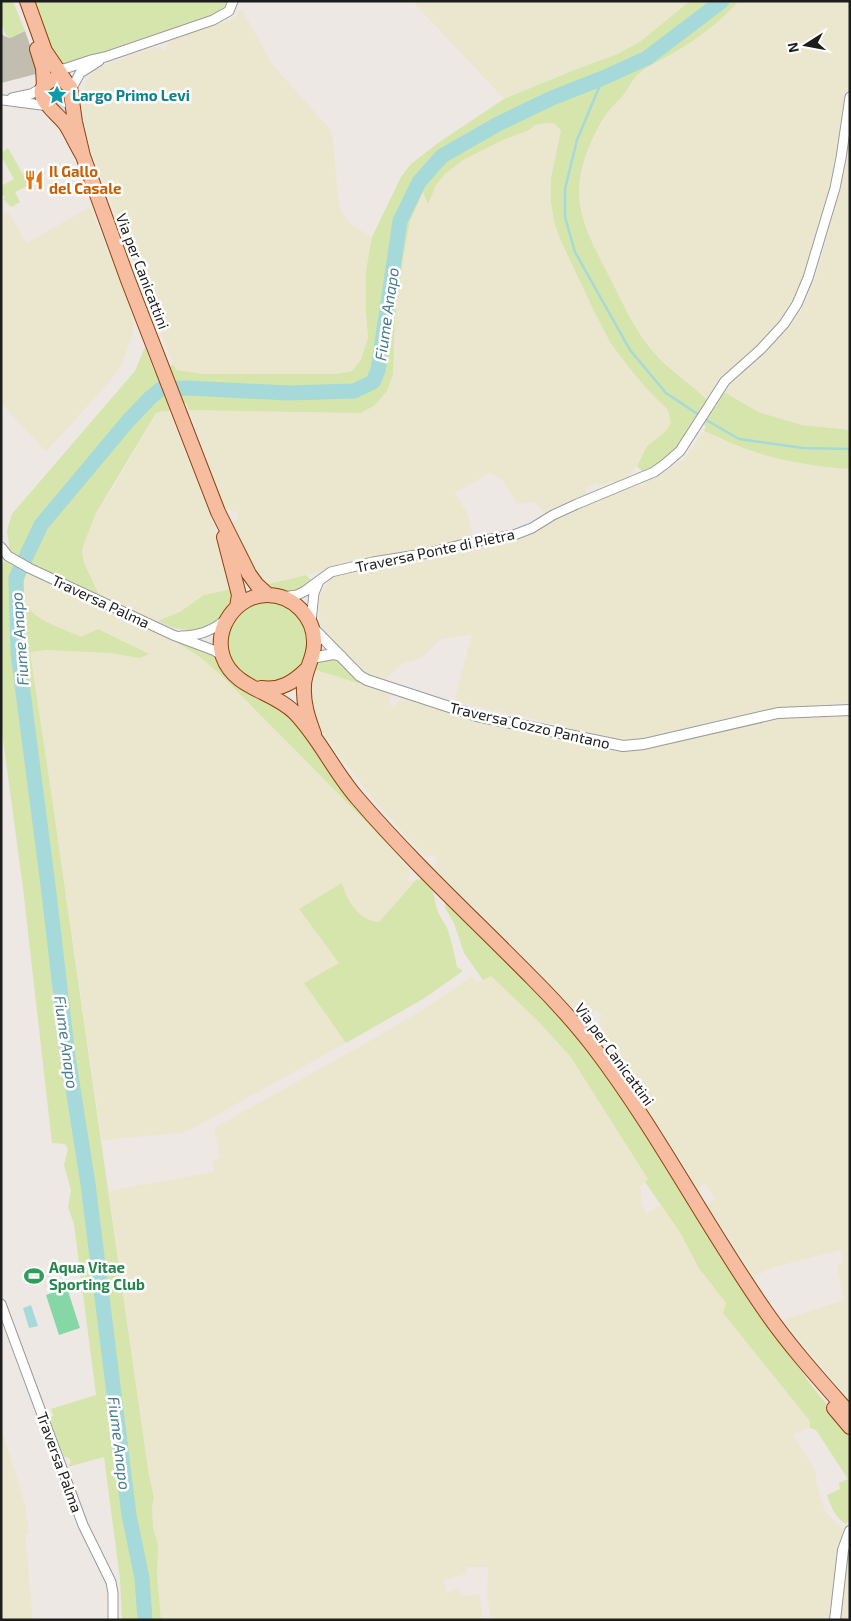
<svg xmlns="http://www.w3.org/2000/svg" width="851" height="1621" font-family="'Exo 2',sans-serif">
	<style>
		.construction { fill: #c1bdaf }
		.farmland { fill: #ebe7cf }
		.grass { fill: #d5e5ab }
		.pitch { fill: #85d8a5 }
		.plaza { fill: #d7dae3 }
		.water { fill: #a6d9d9 }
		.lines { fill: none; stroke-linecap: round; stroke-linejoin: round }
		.stream { stroke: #a6d9d9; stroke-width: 2.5 }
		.river { stroke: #a6d9d9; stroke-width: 15 }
		.minor-casing { stroke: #9a9a9a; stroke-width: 11 }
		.tertiary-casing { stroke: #9a9a9a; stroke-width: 12 }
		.primary-casing { stroke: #8d4309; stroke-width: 16 }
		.minor { stroke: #fff; stroke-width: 9 }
		.tertiary { stroke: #fff; stroke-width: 10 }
		.primary { stroke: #f6bda0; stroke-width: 14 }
		.labels { text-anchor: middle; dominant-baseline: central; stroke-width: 5; stroke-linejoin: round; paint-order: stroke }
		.culture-label { font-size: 15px; font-weight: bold; fill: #0d838f; stroke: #fff; text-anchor: start }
		.food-label { font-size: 15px; font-weight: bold; fill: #c56008; stroke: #fff; text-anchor: start }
		.street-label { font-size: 15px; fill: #1d1d1d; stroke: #fff }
		.leisure-label { font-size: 15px; font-weight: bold; fill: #27864d; stroke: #fff; text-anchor: start }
		.water-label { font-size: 16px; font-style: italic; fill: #467b90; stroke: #fff }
	</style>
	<rect width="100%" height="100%" fill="#ede8e3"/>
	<!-- construction -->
	<path class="construction" d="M25 31 40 73 1 83V32L4 36 10 38Z"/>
	<!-- farmland -->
	<path class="farmland" d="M412 1H690L641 41 618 54 577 69 504 99Z
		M739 1H850V76L834 174 808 267 794 302 780 322 709 401 656 355 636 328 596 251 582 213 579 188 583 168 590 143 608 112 626 92 634 79 653 65 677 52 704 33 727 14Z
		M242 9 272 64 330 129 333 141 338 197 340 209 352 225 372 237 366 271V312L368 338 361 360 352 371 337 374H203L175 370 90 148 82 109 83 92 87 79 94 71 106 64 159 46 163 50 167 48 168 42 231 19 235 17Z
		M545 122 554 123 561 130 551 178V202L554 221 560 239 595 313 610 341 627 365 645 387 668 410 671 423 665 432 647 446 637 466 624 481 615 486 613 481 599 486 598 483 585 488 588 496 564 505 546 514 535 502 517 504 507 486 502 480 489 473 455 493 468 514 473 538 443 545 373 558 265 585 255 572 233 524 238 517 237 512 226 510 189 410 360 413 394 355 395 318 403 259 410 221 423 191 428 203 436 185 445 174 463 160 505 139 529 130 535 125Z
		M850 134V430L802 425 758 412 724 392 741 373 781 336 801 310 806 300 812 287 821 259 839 191Z
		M90 207 128 301 133 319V334L121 366 111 380 46 452 1 403V214L8 211 26 243Z
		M163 411H169L213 523 233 585 232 589 204 595 180 612 158 621 152 620 99 595 84 563 82 553 83 546 96 513 113 488 156 413Z
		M704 431 744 449 791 461 832 468 850 469V703L779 708 750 713 693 728 643 739 629 740 613 738 454 701 472 635 451 637 438 641 430 650 419 659 402 664 385 679 380 680 370 676 362 669 328 635 322 627 319 616 318 606 321 592 332 577 342 573 450 552 470 547 510 541 523 536 562 515 588 503 635 487 668 470 684 459Z
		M27 572 170 638 200 657 221 675 387 843 411 871 407 879 410 881 416 880 379 922 373 921 361 915 352 907 344 891 299 910 340 963 304 983 346 1043 190 1130 180 1133 102 1140 30 651 47 650 110 653 139 658 149 654 81 637 34 616 24 602 22 590Z
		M316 670 390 693 389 704 394 706 403 697 477 720 641 749 692 739 739 727 780 719 850 714V1401L786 1324 785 1319 844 1300 837 1266 843 1262 840 1250 771 1268 754 1277 707 1205 715 1199 705 1184 697 1189 688 1176 690 1174 601 1039 599 1020 602 1015 596 1010 590 1015H580L437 870 435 867 437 859 433 855 426 857 404 834 377 804 334 749 319 727 312 713 310 704V682Z
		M472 976 477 983 491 976 538 1021 570 1056 648 1179 640 1187 642 1203 646 1214 660 1205 681 1234 698 1267 726 1303 723 1313 810 1421V1428L793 1434 816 1472V1482L825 1511 843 1530 839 1546 830 1620H491L487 1594 488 1567H466V1574L444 1580 447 1593 460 1588 461 1596 479 1595 483 1620H161L157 1574 158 1545 153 1527 152 1507 154 1497 149 1476 109 1191 214 1172 212 1161 220 1158 214 1128 373 1039 427 1007Z
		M1 1427 25 1504 29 1534 25 1535 33 1620H1Z
		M850 1543V1620H838L847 1553Z"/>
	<!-- grass -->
	<path class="grass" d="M1 1H13L25 31 10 38C0 33 1 13 1 1Z
		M31 1H226L224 8 213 14 67 64 59 65 52 57Z
		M690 1H739C721 21 700 37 677 51 663 60 643 67 633 80 630 84 628 89 625 93 620 100 612 106 607 113 588 142 573 179 582 214 588 237 600 259 611 280 624 306 636 333 656 355 674 374 697 388 715 408L724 392 758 412 802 425 850 430V469C815 467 775 460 743 448 730 443 717 436 704 431L706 426 695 421C682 440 667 466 643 472L637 466 647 446 665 432 671 423 668 410 645 387 627 365 610 342 595 313 560 239 554 221 551 202V178L561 130 554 123H545L535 125 529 130 505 139 463 160 445 174 436 185 428 204 423 192 410 221 403 259 395 318 393 374 387 391 374 406 360 413 189 410 186 403 176 404 169 411H163L156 413 96 513 83 546 82 553 84 563 99 595 31 563C6 614 44 620 81 637L98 629 149 654 139 658 110 653 47 650 30 652 50 785 149 1476 154 1497 152 1507 153 1527 158 1545 157 1574 161 1620H122L120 1579 104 1457 67 1467 71 1462 69 1458 64 1457 48 1418 53 1416 51 1409 96 1395 74 1224 68 1207 71 1190 64 1165 68 1149 65 1144 52 1143 23 888 1 724V567L10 551 7 531 12 514 135 371 145 347 154 371 174 365 176 370 203 374H337L352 371 361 360 368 338 366 312V271L372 237 401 177 411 164 438 143 504 99 577 69 618 54 641 41Z
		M8 148 29 185 15 192 20 202 11 207 3 199 5 198 1 191V186L14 179 1 156V150L3 152Z
		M306 575 311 580C294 594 285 595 265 585Z
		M232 589 234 593C233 598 232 604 229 608 213 634 182 635 158 621L180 612 204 595Z
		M263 600C268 601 274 600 279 602 308 609 316 641 303 665 300 671 293 679 286 680 277 683 265 683 255 683L230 663 225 647 235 615 248 605Z
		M170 638 213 654 255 692 297 721 320 758 340 785 387 843 221 675 200 657Z
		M334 659C344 665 351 676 361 684L316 670 319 662Z
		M422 879C438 892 432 898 439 914 441 919 445 923 447 928 452 941 454 954 457 967L463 971 423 999 346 1043 304 983 339 963 299 909 342 883C347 901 358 920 379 922L416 880Z
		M445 901 561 1016 593 1055 762 1316 811 1385 850 1433V1518L846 1524C835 1518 831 1506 827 1495L840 1489 839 1483 848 1479 816 1430 810 1428V1421L723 1313 726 1303 698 1267 681 1234 645 1182 648 1179 570 1056 538 1021 491 976 483 980 464 953 454 923 445 908Z"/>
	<!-- pitch -->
	<path class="pitch" d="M67 1288 80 1328 59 1335 46 1295Z"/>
	<!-- plaza -->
	<path class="plaza" d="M37 86 77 87 78 97 71 110 62 114Z"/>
	<!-- water -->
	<path class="water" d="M31 1305 38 1326 29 1328 23 1308Z"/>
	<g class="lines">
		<!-- stream -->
		<path class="stream" d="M603 78 577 140 565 189V217L575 252 630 350 666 393 708 421 739 439 803 448 850 449"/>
		<!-- river -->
		<path class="river" d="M145 1620 142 1578 129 1515 88 1184 68 1057 48 885 18 653 16 578 41 525 128 421 150 398 161 389 187 388 288 393 354 391 373 382 378 370 400 221 419 182 442 156 498 124 552 98 603 78 647 58 722 1"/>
		<defs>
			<path id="minor" d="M56 67 64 69 91 60 105 57 213 20 229 11 233 1
				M71 90 80 73 99 61
				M12 98 31 94 44 87
				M3 100 49 106
				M1 547 8 556 29 568 173 635 213 650 223 656
				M282 597 297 595 305 591 331 572 373 562 429 553 468 543 514 535 532 528 553 515 577 504 654 472 665 464 680 451 725 381 761 349 784 324 797 304 808 278 835 188 841 158 850 97
				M311 621 314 593 319 581
				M181 636C198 636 214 630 226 619
				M1 1304 83 1525 111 1582 113 1593V1620"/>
			<path id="tertiary" d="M312 627 360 676 367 680 477 716 623 746 644 744 778 713 850 710
				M312 658 333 654 341 656
				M835 1620 843 1550 850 1531"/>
			<path id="primary" d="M27 1 45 51 66 82
				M37 49 43 68 44 86
				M83 156C77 146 72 135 66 125 58 113 25 93 52 80H63L70 87 75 122 83 156 128 280 218 512 249 574 257 585 268 595
				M224 537 239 595 237 607
				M261 688C280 691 294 682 307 669
				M314 734C308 718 303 703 304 686 304 671 314 659 314 644 315 617 293 595 267 595 237 595 213 628 223 657 234 689 274 691 295 713 320 739 334 772 358 799 412 862 474 919 533 979 555 1001 576 1024 595 1049 658 1132 706 1226 766 1312 791 1348 821 1381 850 1414
				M834 1408 850 1427"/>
		</defs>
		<!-- minor casing -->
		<use href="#minor" class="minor-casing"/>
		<!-- tertiary casing -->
		<use href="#tertiary" class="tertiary-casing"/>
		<!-- primary casing -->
		<use href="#primary" class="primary-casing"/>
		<!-- minor -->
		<use href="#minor" class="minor"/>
		<!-- tertiary -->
		<use href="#tertiary" class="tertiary"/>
		<!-- primary -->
		<use href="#primary" class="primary"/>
	</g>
	<!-- icons -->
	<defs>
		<symbol id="sight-bare" viewBox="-9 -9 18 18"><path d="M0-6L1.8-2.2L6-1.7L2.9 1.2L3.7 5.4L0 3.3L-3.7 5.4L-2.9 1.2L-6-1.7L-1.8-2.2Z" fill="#0f9aa8" stroke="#fff" stroke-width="2.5" paint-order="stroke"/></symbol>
		<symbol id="restaurant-bare" viewBox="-9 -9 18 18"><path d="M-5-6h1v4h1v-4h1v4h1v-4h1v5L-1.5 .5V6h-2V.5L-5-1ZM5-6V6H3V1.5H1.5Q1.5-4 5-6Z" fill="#e8710a" stroke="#fff" stroke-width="2.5" paint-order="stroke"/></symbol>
		<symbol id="stadium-bare" viewBox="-9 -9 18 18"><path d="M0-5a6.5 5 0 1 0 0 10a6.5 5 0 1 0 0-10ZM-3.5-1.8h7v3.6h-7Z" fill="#2e9e5b" stroke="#fff" stroke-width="2.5" paint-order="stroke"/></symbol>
	</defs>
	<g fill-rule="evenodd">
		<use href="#sight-bare" x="43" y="81" width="28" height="28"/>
		<use href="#restaurant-bare" x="20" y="166" width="28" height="28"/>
		<use href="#stadium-bare" x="20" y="1262" width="28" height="28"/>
	</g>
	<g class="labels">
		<!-- culture labels -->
		<g class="culture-label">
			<text x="72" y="95">Largo Primo Levi</text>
		</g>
		<!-- food labels -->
		<g class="food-label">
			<text x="49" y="171">Il Gallo<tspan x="49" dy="17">del Casale</tspan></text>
		</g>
		<!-- street labels -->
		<g class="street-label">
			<text transform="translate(143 271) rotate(69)">Via per Canicattini</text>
			<text transform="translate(435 550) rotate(-12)">Traversa Ponte di Pietra</text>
			<text transform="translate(101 601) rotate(25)">Traversa Palma</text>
			<text transform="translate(530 725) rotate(13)">Traversa Cozzo Pantano</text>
			<text transform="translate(615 1054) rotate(54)">Via per Canicattini</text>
			<text transform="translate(60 1462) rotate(70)">Traversa Palma</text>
		</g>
		<!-- leisure labels -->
		<g class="leisure-label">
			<text x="49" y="1267">Aqua Vitae<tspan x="49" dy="17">Sporting Club</tspan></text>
		</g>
		<!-- water labels -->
		<g class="water-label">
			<text transform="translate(386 314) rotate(-82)">Fiume Anapo</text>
			<text transform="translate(19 639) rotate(-94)">Fiume Anapo</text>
			<text transform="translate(67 1042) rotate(82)">Fiume Anapo</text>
			<text transform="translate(120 1443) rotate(83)">Fiume Anapo</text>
		</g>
	</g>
	<!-- border -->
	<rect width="851" height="1621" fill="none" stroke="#1d1d1d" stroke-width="5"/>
	<!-- north arrow -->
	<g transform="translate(806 45) rotate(259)" stroke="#ffffff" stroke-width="4" paint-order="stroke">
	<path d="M0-4L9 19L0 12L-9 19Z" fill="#1d1d1d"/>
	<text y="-8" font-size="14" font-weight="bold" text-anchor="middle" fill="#1d1d1d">N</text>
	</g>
</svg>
